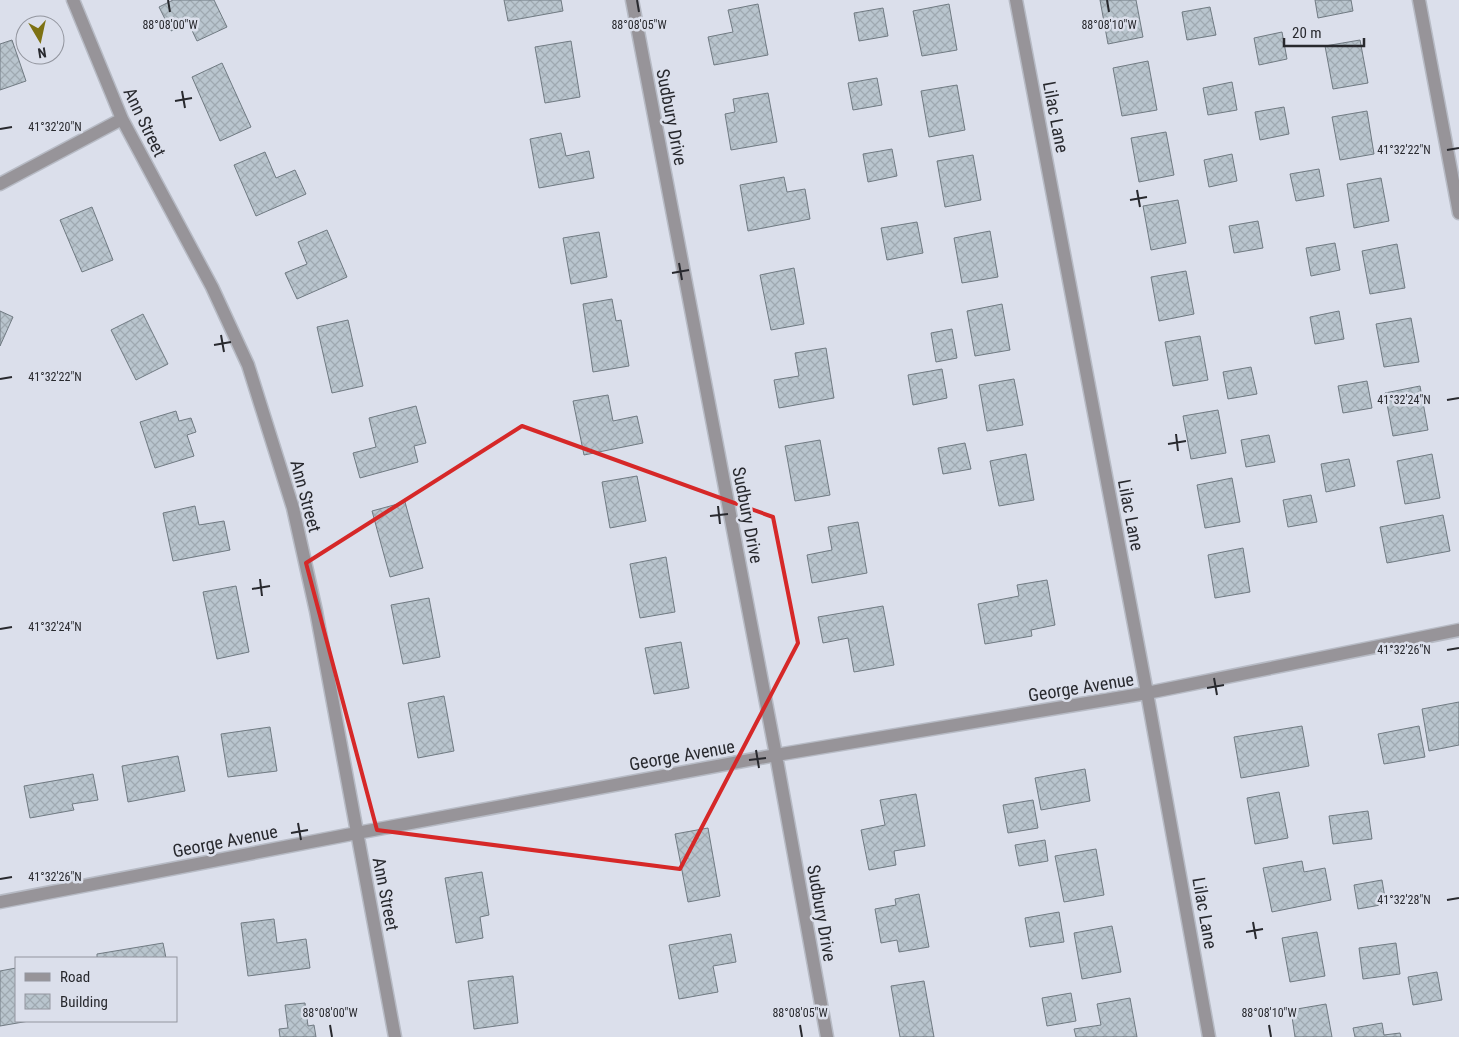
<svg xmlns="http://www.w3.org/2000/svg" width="1459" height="1037" font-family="'Roboto Condensed',sans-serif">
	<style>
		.building { fill: url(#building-cross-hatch); stroke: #707a82 }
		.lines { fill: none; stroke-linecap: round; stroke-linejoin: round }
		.minor-casing { stroke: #b7bbc5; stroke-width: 15 }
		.minor { stroke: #979499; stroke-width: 12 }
		.marked { fill: none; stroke: #d62828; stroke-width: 4; stroke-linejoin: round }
		.ticks { fill: none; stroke: #28292e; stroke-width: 2 }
		.labels { text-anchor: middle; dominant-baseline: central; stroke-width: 5; stroke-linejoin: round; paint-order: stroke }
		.street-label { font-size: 18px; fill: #28292e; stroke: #dbdfeb }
		.ticks-label { font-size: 12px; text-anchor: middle; fill: #28292e; stroke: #dbdfeb; stroke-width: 5; stroke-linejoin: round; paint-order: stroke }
	</style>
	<defs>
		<pattern id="building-cross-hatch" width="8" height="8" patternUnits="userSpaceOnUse" patternTransform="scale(1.25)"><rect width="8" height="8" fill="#b9c5ce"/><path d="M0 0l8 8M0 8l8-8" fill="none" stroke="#9fa9b1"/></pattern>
	</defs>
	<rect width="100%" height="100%" fill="#dbdfeb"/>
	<!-- building -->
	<path class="building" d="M173 0H214L227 27 197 41 188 22 171 31 159 7Z
		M504 0H561L563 11 508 21Z
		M1100 0H1136L1143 37 1108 44Z
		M1315 0H1351L1353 11 1318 18Z
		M758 4 768 55 714 65 708 37 733 32 728 10Z
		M949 4 957 50 922 56 913 11Z
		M1210 7 1216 35 1187 40 1182 12Z
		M883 8 888 36 859 41 854 13Z
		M1282 32 1287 59 1259 65 1254 38Z
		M12 40 26 81 0 90V44Z
		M1360 40 1368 83 1333 89 1325 46Z
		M571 41 580 97 545 103 535 47Z
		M1148 61 1157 110 1122 116 1113 68Z
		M222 63 251 127 220 141 192 77Z
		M877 78 882 105 853 110 848 83Z
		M1232 82 1237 110 1208 115 1203 88Z
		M957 85 965 130 929 137 921 91Z
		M768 93 777 142 731 150 725 114 735 112 733 99Z
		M1284 107 1289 134 1260 140 1255 112Z
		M1367 111 1374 154 1340 160 1332 117Z
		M1166 132 1174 175 1139 182 1131 138Z
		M561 133 566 156 589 151 594 178 539 188 530 139Z
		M892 149 897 176 868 182 863 154Z
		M265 152 276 178 295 170 306 194 256 216 234 165Z
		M1232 154 1237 181 1209 187 1204 160Z
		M973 155 981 200 945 207 937 161Z
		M1319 169 1324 196 1296 201 1290 174Z
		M784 177 787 192 805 189 810 219 748 231 740 185Z
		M1381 178 1389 221 1354 228 1347 184Z
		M1178 200 1186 243 1151 250 1143 206Z
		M92 207 113 260 82 272 60 220Z
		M1258 221 1263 248 1234 253 1229 226Z
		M917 222 923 253 887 260 881 228Z
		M327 230 347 277 297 299 285 273 307 264 298 242Z
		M990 231 998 277 962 283 954 238Z
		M599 232 607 277 571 284 563 238Z
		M1335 243 1340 270 1311 276 1306 248Z
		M1397 244 1405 288 1370 294 1362 251Z
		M794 268 804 324 771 330 760 275Z
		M1186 271 1194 314 1159 321 1151 277Z
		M612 299 616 321 621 320 629 366 593 372 583 304Z
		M1002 304 1010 350 975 356 967 311Z
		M0 311 13 317 0 346Z
		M1339 311 1344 339 1315 344 1310 317Z
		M143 314 168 364 136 380 111 330Z
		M1411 318 1419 362 1384 367 1376 324Z
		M348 320 363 386 332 393 317 327Z
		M952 329 957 358 936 362 931 333Z
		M1200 336 1208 380 1173 386 1165 342Z
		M826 348 834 398 779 408 774 380 799 376 795 353Z
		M1251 367 1257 394 1228 399 1223 372Z
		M942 369 947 398 913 405 908 375Z
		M1014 379 1023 425 987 431 979 385Z
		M1367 381 1372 408 1343 413 1338 386Z
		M1420 386 1428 430 1393 436 1385 393Z
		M608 395 613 421 637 416 643 443 584 455 573 401Z
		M416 406 426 443 414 446 418 462 360 478 353 453 376 447 369 418Z
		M1218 410 1226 453 1191 459 1183 416Z
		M176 411 179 421 191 418 196 432 187 435 194 456 155 468 140 422Z
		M1269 435 1275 462 1246 467 1241 440Z
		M820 440 830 495 795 501 785 446Z
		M965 443 971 469 943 474 938 448Z
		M1026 454 1034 500 999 506 990 461Z
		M1432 454 1440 498 1405 504 1397 461Z
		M1349 459 1355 486 1326 492 1321 464Z
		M637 476 646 521 610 528 602 482Z
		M1232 478 1240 522 1205 528 1197 485Z
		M1311 495 1317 522 1288 527 1283 500Z
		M405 502 423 568 390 577 372 511Z
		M195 506 199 525 224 521 230 550 173 561 163 513Z
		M1443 515 1450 551 1387 563 1380 527Z
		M858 522 867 573 812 583 807 555 832 550 828 527Z
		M1243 548 1250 592 1215 598 1208 555Z
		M666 557 675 612 640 618 630 564Z
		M1047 580 1055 625 1031 630 1032 636 985 644 978 604 1019 596 1017 585Z
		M236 586 249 652 217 659 203 592Z
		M429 598 440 657 403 664 391 605Z
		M883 606 894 665 854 672 848 638 823 643 818 617Z
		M681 642 689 688 654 694 645 648Z
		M444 696 454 751 418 758 408 703Z
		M1459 702V745L1429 751 1422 709Z
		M1302 726 1309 766 1241 778 1234 737Z
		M1419 726 1425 757 1384 764 1378 734Z
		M270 727 277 771 228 777 221 734Z
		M178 756 185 791 128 802 122 766Z
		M1085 769 1090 801 1041 810 1035 778Z
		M93 774 98 800 72 804 74 810 30 818 24 786Z
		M1279 792 1288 838 1255 844 1247 798Z
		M916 794 925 846 894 851 896 865 869 870 861 830 885 825 880 800Z
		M1033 800 1038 828 1008 833 1003 805Z
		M1368 811 1372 839 1333 844 1329 816Z
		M708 828 720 896 688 902 675 834Z
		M1045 840 1048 861 1019 866 1015 845Z
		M1096 849 1104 895 1064 902 1055 856Z
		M1302 861 1304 872 1325 868 1331 900 1272 912 1263 868Z
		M482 872 489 915 480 917 483 938 456 943 445 878Z
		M1382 880 1386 904 1358 909 1354 885Z
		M919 894 929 947 899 952 897 940 881 943 875 909 896 905 895 899Z
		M1059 912 1064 942 1030 947 1025 918Z
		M274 919 277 943 306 939 310 968 248 976 241 923Z
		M1112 926 1121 972 1082 979 1074 933Z
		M1317 932 1325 976 1290 982 1282 938Z
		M731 934 736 962 713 966 718 992 679 999 669 945Z
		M163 943 166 958H97V954Z
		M1396 943 1400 974 1363 979 1359 948Z
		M16 968V1021H29L0 1026V971Z
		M1437 972 1442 1000 1413 1005 1408 977Z
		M513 976 518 1023 474 1029 468 981Z
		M924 981 934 1037H900L891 986Z
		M1071 993 1076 1021 1047 1026 1042 998Z
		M1130 998 1137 1037H1076L1074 1029 1101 1025 1097 1004Z
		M305 1003 308 1026 314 1025 316 1037H280L279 1029 288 1028 285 1005Z
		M1326 1004 1332 1037H1295L1291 1010Z
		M1382 1023 1384 1035 1400 1033 1401 1037H1355L1353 1028Z"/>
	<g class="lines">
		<defs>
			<path id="minor" d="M73 0 122 119 212 287 248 365 293 508 316 611 395 1037
				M632 0 776 755 827 1037
				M1016 0 1147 693 1209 1037
				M1419 0 1459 213
				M0 184 122 119
				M0 902 357 833 776 755 1147 693 1459 630"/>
		</defs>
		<!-- minor casing -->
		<use href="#minor" class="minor-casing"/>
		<!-- minor -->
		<use href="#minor" class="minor"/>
	</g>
	<!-- marked area -->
	<path class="marked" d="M522 426 773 517 798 643 680 869 377 830 306 563Z"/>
	<!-- ticks -->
	<path class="ticks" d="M168 0 170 12M637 0 639 12M1107 0 1109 12M182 91 185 108M175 101 192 98M0 129 12 127M1447 150 1459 148M1137 190 1140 207M1130 200 1147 197M679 263 682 280M672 273 689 270M221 335 224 352M214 345 231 342M0 379 12 377M1447 400 1459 398M1176 434 1178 451M1168 444 1186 441M718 506 720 524M710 516 728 514M260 579 262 596M252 589 270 586M0 629 12 627M1447 650 1459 648M1214 678 1217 695M1207 688 1224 685M756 750 759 768M749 760 766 758M298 823 301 840M291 833 308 830M0 879 12 877M1447 900 1459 898M1253 922 1256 939M1246 932 1263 929M330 1025 332 1037M800 1025 802 1037M1269 1025 1271 1037"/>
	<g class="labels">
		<!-- street labels -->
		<g class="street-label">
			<text transform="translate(672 117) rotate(79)">Sudbury Drive</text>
			<text transform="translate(1056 117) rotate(79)">Lilac Lane</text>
			<text transform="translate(145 122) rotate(64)">Ann Street</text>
			<text transform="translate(306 496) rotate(75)">Ann Street</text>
			<text transform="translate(748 515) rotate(79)">Sudbury Drive</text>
			<text transform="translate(1131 515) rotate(79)">Lilac Lane</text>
			<text transform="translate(1081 687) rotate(-9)">George Avenue</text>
			<text transform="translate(682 755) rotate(-10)">George Avenue</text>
			<text transform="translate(225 841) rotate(-11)">George Avenue</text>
			<text transform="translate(386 894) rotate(79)">Ann Street</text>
			<text transform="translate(822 913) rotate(80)">Sudbury Drive</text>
			<text transform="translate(1205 913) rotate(80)">Lilac Lane</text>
		</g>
	</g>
	<g class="ticks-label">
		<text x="170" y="29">88°08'00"W</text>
		<text x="639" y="29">88°08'05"W</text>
		<text x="1109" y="29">88°08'10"W</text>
		<text x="55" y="131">41°32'20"N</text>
		<text x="1404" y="154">41°32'22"N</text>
		<text x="55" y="381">41°32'22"N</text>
		<text x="1404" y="404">41°32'24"N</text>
		<text x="55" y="631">41°32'24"N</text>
		<text x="1404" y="654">41°32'26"N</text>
		<text x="55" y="881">41°32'26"N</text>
		<text x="1404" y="904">41°32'28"N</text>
		<text x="330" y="1017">88°08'00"W</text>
		<text x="800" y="1017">88°08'05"W</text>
		<text x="1269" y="1017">88°08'10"W</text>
	</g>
	<!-- legend -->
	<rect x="15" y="957" width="162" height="65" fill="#dbdfeb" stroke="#93969f"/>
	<rect x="25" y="973" width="25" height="8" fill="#979499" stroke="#93969f"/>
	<text x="60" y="982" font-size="15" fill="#28292e">Road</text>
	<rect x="25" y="994" width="25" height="15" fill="url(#building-cross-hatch)" stroke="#93969f"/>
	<text x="60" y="1007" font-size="15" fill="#28292e">Building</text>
	<!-- north arrow -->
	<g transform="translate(40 40) rotate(171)"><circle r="24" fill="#dbdfeb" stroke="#93969f"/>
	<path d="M0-4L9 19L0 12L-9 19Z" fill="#7d7112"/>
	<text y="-8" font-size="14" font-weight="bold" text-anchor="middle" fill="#28292e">N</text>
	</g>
	<!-- scale -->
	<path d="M1284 38v8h80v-8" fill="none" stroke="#28292e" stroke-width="2.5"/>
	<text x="1292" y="38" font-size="15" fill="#28292e" stroke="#dbdfeb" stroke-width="4" paint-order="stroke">20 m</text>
</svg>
